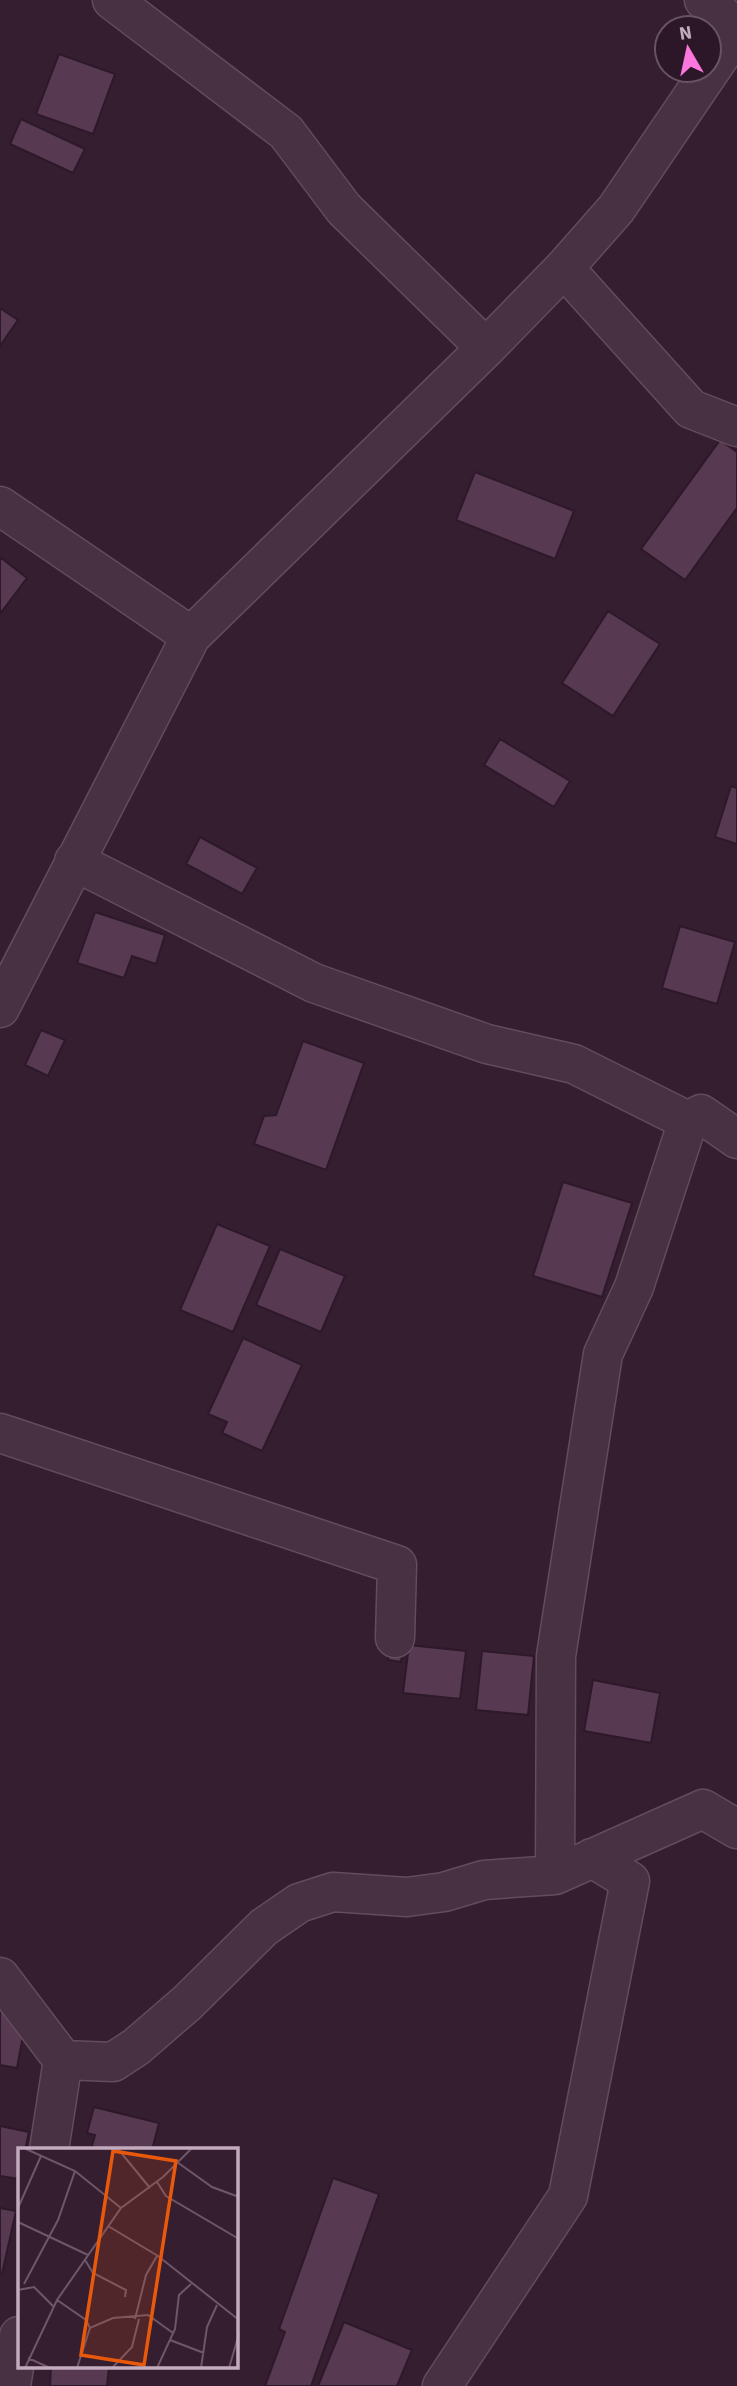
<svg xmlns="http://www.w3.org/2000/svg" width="737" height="2386" font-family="'Source Sans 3',sans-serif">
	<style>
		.building { fill: #573951; stroke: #2d1929; stroke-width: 2 }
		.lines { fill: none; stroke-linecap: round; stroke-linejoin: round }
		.minor-casing { stroke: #624c5d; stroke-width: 41 }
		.minor { stroke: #473142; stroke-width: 38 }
		.inset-road { fill: none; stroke: #6f5669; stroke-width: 2 }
		.view { fill: #e8590c; fill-opacity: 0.15; stroke: #e8590c; stroke-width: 3.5 }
		.inset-edge { fill: none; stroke: #c4abbe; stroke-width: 3.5 }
	</style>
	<rect width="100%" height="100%" fill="#361e31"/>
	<!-- building -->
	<path class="building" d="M59 54 115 74 93 134 36 114Z
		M21 119 85 149 73 173 10 144Z
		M0 308 18 320 0 346Z
		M720 440 737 452V508L685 580 641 549Z
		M475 472 574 511 555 559 456 520Z
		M0 557 27 578 0 614Z
		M608 611 660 644 613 716 562 683Z
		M500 739 570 781 554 807 484 765Z
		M731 786 737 788V844L715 837Z
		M200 837 257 868 242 894 186 864Z
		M95 912 165 935 156 964 132 956 124 978 77 963Z
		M680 926 735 942 717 1004 662 988Z
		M41 1030 65 1040 48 1076 25 1065Z
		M303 1041 364 1063 326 1170 254 1144 264 1116 276 1115Z
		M563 1182 632 1203 602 1297 533 1276Z
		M217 1224 270 1246 233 1332 180 1310Z
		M280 1249 345 1276 321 1332 256 1305Z
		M243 1338 302 1365 262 1451 222 1433 227 1422 208 1414Z
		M390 1643 403 1645 401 1662 388 1660Z
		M409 1645 466 1651 460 1699 403 1693Z
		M482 1651 534 1656 528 1715 476 1710Z
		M593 1680 660 1693 651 1743 584 1731Z
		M0 2010 27 2015 17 2068 0 2065Z
		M94 2107 159 2123 152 2150H91L95 2135 87 2133Z
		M0 2126 29 2132 25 2150H19V2179L0 2176Z
		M333 2178 379 2194 311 2386H265L285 2332 279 2329Z
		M0 2208 16 2211 2 2274H0Z
		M344 2322 412 2350 397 2386H318Z
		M51 2367H109L107 2386H50Z"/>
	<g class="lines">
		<defs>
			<path id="minor" d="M112 0 286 132 344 209 486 348
				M704 0 737 28
				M564 268 691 409 737 427
				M0 506 191 636
				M74 861 314 983 487 1044 574 1064 688 1121 701 1114 737 1139
				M0 1008 191 636 486 348 564 268 616 209 737 31
				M0 1433 397 1565 395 1638
				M555 1875 556 1656 603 1354 634 1287 688 1121
				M0 1977 63 2060 113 2062 136 2047 187 2003 264 1927 299 1903 333 1892 407 1897 444 1892 484 1880 555 1875 703 1809 737 1829
				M49 2150 63 2060
				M11 2386 19 2336
				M442 2386 568 2196 630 1881 592 1858"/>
		</defs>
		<!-- minor casing -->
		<use href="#minor" class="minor-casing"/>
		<!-- minor -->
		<use href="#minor" class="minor"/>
	</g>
	<!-- overview -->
	<g transform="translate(18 2148)">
		<rect width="220" height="220" fill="#361e31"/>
		<path class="inset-road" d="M8 1 57 23 103 60M100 1 132 40M159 14 194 39 221 49M139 34 148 48 221 91M0 60 23 8M0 74 70 107M90 78 140 108 221 172M67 112 75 125 108 142 107 149M6 136 40 72 57 23M0 142 16 139 36 159M39 152 68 172 72 180 95 170 130 167 155 185M117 171 128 127 139 108M152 192 186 205M10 210 32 220M7 220 39 152 103 60 145 29 173 1M59 220 72 180M94 220 114 199 121 171M139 220 157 181 161 147 173 136M183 220 189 179 199 157M211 220 221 186"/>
		<path class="view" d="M95 3 158 13 126 217 63 207Z"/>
		<rect width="220" height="220" class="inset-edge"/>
	</g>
	<!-- north arrow -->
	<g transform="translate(688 49) rotate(351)"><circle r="33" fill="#2b1727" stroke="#685263" stroke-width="2"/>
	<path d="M0-5L12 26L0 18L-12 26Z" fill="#fc77dd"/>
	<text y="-10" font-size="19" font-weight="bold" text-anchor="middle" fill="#c4abbe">N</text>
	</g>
</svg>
